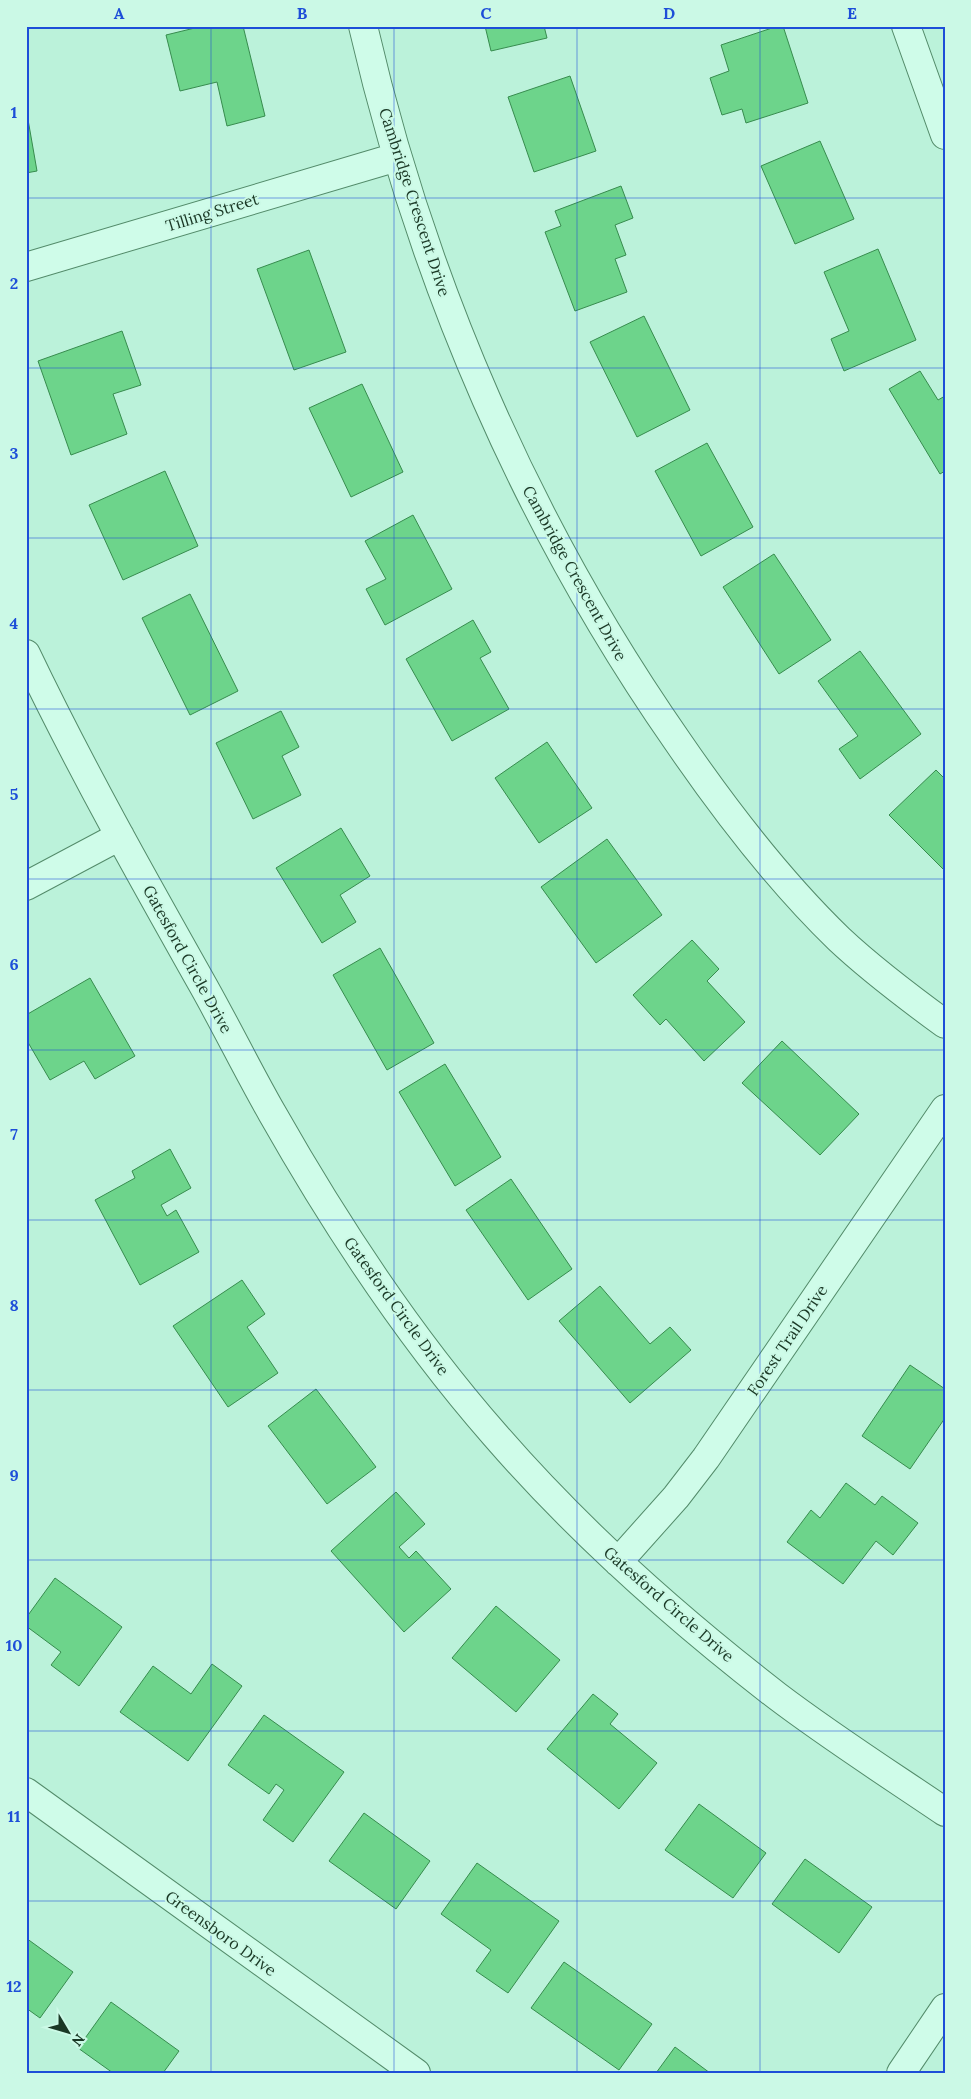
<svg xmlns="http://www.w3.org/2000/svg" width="971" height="2099" font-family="Lora,serif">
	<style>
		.building { fill: #6dd48b; stroke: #378c4e }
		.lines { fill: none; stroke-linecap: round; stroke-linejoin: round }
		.minor-casing { stroke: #538b6a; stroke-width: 30 }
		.minor { stroke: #cffce9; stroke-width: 28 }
		.grid { fill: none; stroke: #1d4ed8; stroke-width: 1; stroke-opacity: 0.55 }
		.labels { text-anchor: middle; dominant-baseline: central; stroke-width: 4; stroke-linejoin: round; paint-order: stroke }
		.street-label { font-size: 16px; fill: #1a3825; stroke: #cbf9e6 }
		.neatline { fill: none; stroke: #1d4ed8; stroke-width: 2 }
		.grid-label { font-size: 16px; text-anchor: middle; font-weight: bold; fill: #1d4ed8 }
	</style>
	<rect width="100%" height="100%" fill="#bbf2da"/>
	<!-- building -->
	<path class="building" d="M203 26H243L265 116 227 126 217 82 180 91 166 35Z
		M485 26H544L547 38 491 51Z
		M778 26H783L808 103 746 123 742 109 722 115 710 78 729 71 721 45Z
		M570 76 596 151 534 172 508 97Z
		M26 108 37 171 26 173Z
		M820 141 854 219 795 244 761 166Z
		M621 186 633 218 615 225 626 255 615 259 627 292 575 311 545 232 561 226 555 211Z
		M878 249 916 340 844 371 831 339 849 331 824 272Z
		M309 250 346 352 294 370 257 269Z
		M644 316 690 410 637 437 590 342Z
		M122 331 141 385 113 394 127 434 71 455 38 361Z
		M920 371 938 400 945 396V471L940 474 889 389Z
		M362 384 403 472 351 497 309 408Z
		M707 443 753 527 701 556 655 471Z
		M165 471 198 546 123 580 89 505Z
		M413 515 452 589 385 625 366 589 386 579 365 541Z
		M774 554 831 640 779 674 723 587Z
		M190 594 238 691 190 715 142 618Z
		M473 620 491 652 480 658 509 709 452 741 406 659Z
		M860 651 921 734 860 779 839 749 858 736 818 681Z
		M281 711 299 747 282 756 301 795 253 819 216 743Z
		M547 742 592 808 539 843 495 778Z
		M936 770 945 779V871L889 815Z
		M341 828 370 876 340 895 356 922 322 943 276 868Z
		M607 839 662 915 596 963 541 887Z
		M692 940 719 969 707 981 745 1022 704 1061 666 1019 660 1025 633 995Z
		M380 948 434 1043 387 1070 333 975Z
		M90 978 135 1056 95 1079 84 1061 50 1080 26 1039V1015Z
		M782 1041 859 1114 820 1155 742 1083Z
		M445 1064 501 1157 455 1186 399 1092Z
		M170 1149 191 1188 161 1205 167 1216 176 1210 199 1252 140 1285 95 1200 135 1178 132 1171Z
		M511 1179 572 1269 528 1300 466 1210Z
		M242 1280 265 1314 247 1327 278 1373 228 1407 173 1326Z
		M600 1286 650 1344 670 1327 691 1350 630 1403 559 1321Z
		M910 1365 945 1389V1418L910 1469 862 1436Z
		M316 1389 376 1467 327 1504 268 1426Z
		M846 1483 875 1505 882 1496 918 1523 893 1555 876 1541 843 1584 787 1542 811 1510 820 1518Z
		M396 1492 425 1524 399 1547 409 1558 416 1551 451 1589 404 1632 331 1551Z
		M55 1578 122 1627 79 1686 51 1665 61 1652 26 1626V1618Z
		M496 1606 560 1660 516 1712 452 1658Z
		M212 1664 242 1686 188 1761 120 1712 153 1666 191 1694Z
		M593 1694 618 1714 610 1724 657 1763 619 1809 547 1749Z
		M264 1715 344 1772 293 1842 263 1820 284 1790 276 1784 269 1794 228 1765Z
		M699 1804 766 1853 733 1898 665 1850Z
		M364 1813 430 1861 396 1909 329 1861Z
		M805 1859 872 1907 839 1953 772 1904Z
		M477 1863 559 1921 508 1993 476 1971 491 1950 441 1914Z
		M26 1938 73 1972 40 2018 26 2008Z
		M564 1962 652 2024 619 2070 531 2008Z
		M111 2002 179 2051 163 2073H113L78 2048Z
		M675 2047 710 2073H656Z"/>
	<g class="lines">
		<defs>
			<path id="minor" d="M363 26C422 282 528 527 678 742 726 812 778 880 839 939 872 970 908 997 945 1024
				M906 26 945 135
				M26 267 397 157
				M26 654C80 767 142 877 204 987 227 1028 248 1071 272 1113 336 1226 409 1337 495 1435 579 1532 676 1618 777 1696 831 1737 889 1774 945 1812
				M26 886 120 836
				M618 1562 676 1497 706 1458 945 1109
				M26 1792 416 2073
				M901 2073 945 2008"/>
		</defs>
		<!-- minor casing -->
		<use href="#minor" class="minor-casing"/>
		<!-- minor -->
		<use href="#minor" class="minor"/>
	</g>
	<!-- grid -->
	<path class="grid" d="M211 26V2073M394 26V2073M577 26V2073M760 26V2073M26 198H945M26 368H945M26 538H945M26 709H945M26 879H945M26 1050H945M26 1220H945M26 1390H945M26 1560H945M26 1731H945M26 1901H945"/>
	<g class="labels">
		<!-- street labels -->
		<g class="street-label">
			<text transform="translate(415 202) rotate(72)">Cambridge Crescent Drive</text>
			<text transform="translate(212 212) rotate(-17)">Tilling Street</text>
			<text transform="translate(575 573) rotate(61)">Cambridge Crescent Drive</text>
			<text transform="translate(188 959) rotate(61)">Gatesford Circle Drive</text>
			<text transform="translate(397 1306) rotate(54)">Gatesford Circle Drive</text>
			<text transform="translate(787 1340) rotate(-56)">Forest Trail Drive</text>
			<text transform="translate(669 1604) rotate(41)">Gatesford Circle Drive</text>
			<text transform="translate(221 1933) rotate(36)">Greensboro Drive</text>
		</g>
	</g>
	<!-- border -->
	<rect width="971" height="2099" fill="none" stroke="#cbf9e6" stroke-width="55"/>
	<!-- north arrow -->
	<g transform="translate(68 2032) rotate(128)" stroke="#cbf9e6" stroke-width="4" paint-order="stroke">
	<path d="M0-4L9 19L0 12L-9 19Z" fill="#1a3825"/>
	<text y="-8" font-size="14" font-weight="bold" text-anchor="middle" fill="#1a3825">N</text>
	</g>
	<rect x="28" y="28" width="916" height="2044" class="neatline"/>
	<g class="grid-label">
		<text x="119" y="19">A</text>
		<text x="302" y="19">B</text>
		<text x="486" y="19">C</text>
		<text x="669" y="19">D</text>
		<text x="852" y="19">E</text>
		<text x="14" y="118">1</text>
		<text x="14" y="289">2</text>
		<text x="14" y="459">3</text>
		<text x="14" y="629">4</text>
		<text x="14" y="800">5</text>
		<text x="14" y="970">6</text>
		<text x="14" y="1140">7</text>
		<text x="14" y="1311">8</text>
		<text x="14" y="1481">9</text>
		<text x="14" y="1651">10</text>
		<text x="14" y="1822">11</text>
		<text x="14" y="1992">12</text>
	</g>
</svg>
